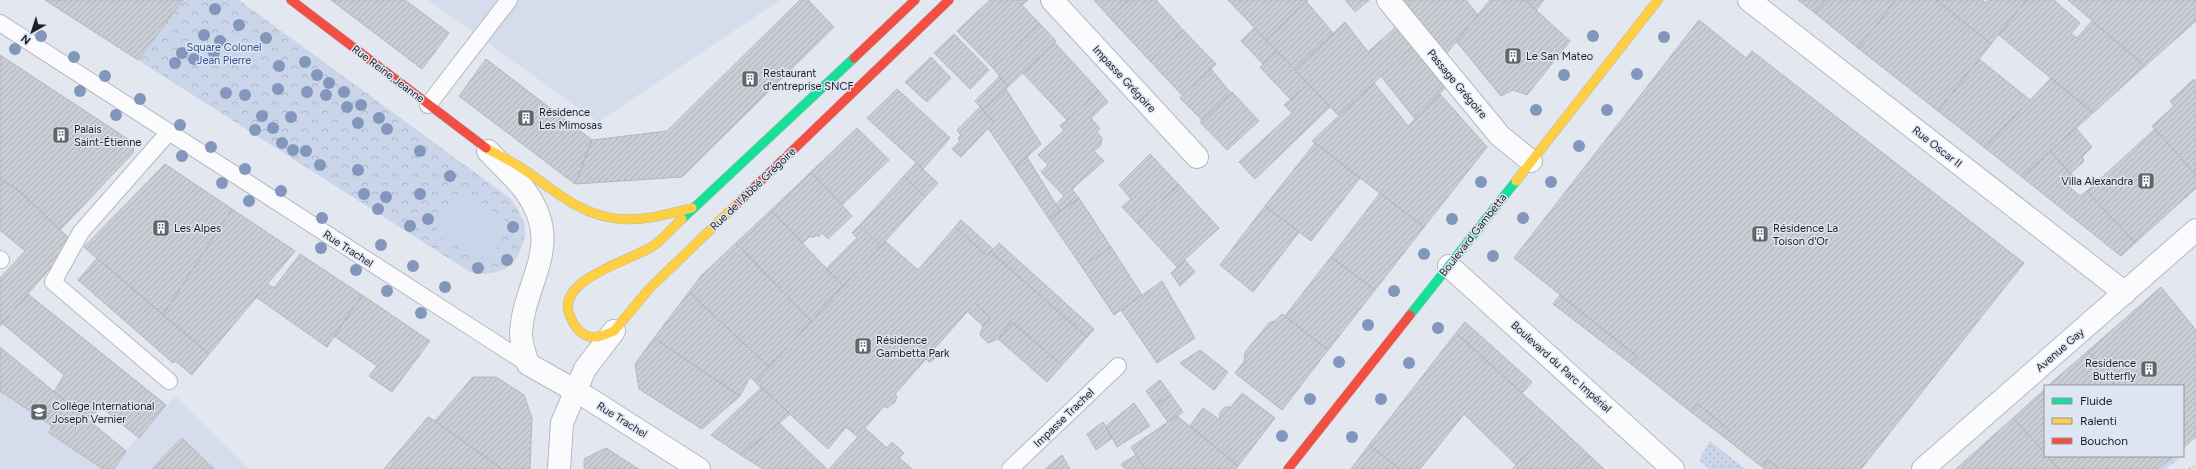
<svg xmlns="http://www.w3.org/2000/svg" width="2196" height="469" font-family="Figtree,sans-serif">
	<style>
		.built { fill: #d5ddec }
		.grass { fill: url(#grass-dots) }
		.park { fill: url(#park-crowns) }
		.garden { fill: #cad5ea }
		.building { fill: url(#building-hatch); stroke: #b4b8be }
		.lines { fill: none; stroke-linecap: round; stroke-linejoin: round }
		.lane-casing { stroke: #b5b9bf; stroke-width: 18 }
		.street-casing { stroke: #b5b9bf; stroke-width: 24 }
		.fast-casing { stroke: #b5b9bf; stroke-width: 10 }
		.slow-casing { stroke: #b5b9bf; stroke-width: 10 }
		.jam-casing { stroke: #b5b9bf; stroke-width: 10 }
		.path { stroke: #c6c8cb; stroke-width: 2.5; stroke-dasharray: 2 2; stroke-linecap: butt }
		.lane { stroke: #fbfbfd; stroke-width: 16 }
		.street { stroke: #fbfbfd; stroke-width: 22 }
		.fast { stroke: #16e098; stroke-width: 9 }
		.slow { stroke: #ffcf43; stroke-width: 9 }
		.jam { stroke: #f24e42; stroke-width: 9 }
		.tree { fill: #8396bb }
		.labels { text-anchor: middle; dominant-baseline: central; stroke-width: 3; stroke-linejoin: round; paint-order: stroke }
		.park-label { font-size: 11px; fill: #355390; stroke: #dee6f4 }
		.poi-label { font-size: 11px; fill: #1d1f25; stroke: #dee6f4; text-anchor: start }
		.street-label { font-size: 11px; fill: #1d1f25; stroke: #dee6f4 }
	</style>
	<defs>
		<pattern id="grass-dots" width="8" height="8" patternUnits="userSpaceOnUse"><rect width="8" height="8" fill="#cad5ea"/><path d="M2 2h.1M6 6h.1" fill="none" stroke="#adb6c9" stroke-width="1.8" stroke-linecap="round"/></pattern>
		<pattern id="park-crowns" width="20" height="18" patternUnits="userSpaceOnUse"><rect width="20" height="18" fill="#cad5ea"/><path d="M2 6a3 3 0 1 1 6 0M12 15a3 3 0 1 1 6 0" fill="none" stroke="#adb6c9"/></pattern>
		<pattern id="building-hatch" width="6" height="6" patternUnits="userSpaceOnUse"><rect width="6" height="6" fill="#caced4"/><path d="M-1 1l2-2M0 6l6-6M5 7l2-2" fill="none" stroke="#adb0b6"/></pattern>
	</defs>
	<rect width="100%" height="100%" fill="#e3e7ef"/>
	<!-- built -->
	<path class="built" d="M428 0H780L598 122Z
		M0 347 126 451 175 396 249 469H0Z"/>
	<!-- grass -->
	<path class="grass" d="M1710 441 1745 469H1709L1699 460Z"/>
	<!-- park -->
	<path class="park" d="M183 0H239L510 198C516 207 523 216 525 228 526 234 524 241 522 246 513 272 495 276 470 272L138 60Z
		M2171 456H2182L2166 469H2155Z"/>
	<!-- garden -->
	<path class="garden" d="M462 187 506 221 492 261 434 234Z"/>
	<!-- building -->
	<path class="building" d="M45 0H183L138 60Z
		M331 0H405L449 33 422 69Z
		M800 0H808L834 27 682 177 575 184 592 140 667 131Z
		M990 0H1017L1040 24 993 68 957 31Z
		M1017 0H1028L1022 5Z
		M1094 0H1129L1110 18Z
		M1129 0H1156L1183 30 1150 61 1110 18Z
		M1228 0H1308L1266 40Z
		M1345 0H1369L1355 12Z
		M1402 0H1413L1407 6Z
		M1413 0H1466L1478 15 1446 54 1407 6Z
		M1490 0H1525L1570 41 1527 95 1513 90 1501 96 1456 41Z
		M1525 0H1544L1536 10Z
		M1798 0H1826L1815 13Z
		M1826 0H1896L1858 48 1815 13Z
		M1896 0H1936L1991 44 1938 111 1858 48Z
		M1936 0H1983L1986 3 1988 0H2026L1991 44Z
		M2026 0H2054L2080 23 2071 34 2077 38 2092 21 2145 66 2093 113 1999 35Z
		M2068 0H2196V21L2145 66Z
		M1306 1 1333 33 1295 70 1266 40Z
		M1699 20 1746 58 1752 51 2024 263 1861 469H1779L1768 460 1762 467 1724 437 1729 430 1698 404 1691 412 1631 364 1638 357 1514 258Z
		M1345 22 1368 52 1397 26 1413 46 1339 116 1295 70Z
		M1040 24 1056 41 1008 87 993 68Z
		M1254 28 1277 51 1263 64 1241 41Z
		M1183 30 1216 64 1182 95 1150 61Z
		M954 34 989 70 970 89 934 53Z
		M1055 43 1099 91 1067 120 1023 73Z
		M1413 46 1446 87 1415 119 1381 76Z
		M1277 51 1308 84 1291 100 1260 67Z
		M0 55 134 143 133 153 60 230 18 190 0 179Z
		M931 57 951 78 927 102 905 82Z
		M486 59 592 140 575 184 459 96Z
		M1979 59 2030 100 1985 148 1938 111Z
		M1211 69 1231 93 1202 120 1180 98Z
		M999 77 1008 87 983 110 975 101Z
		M2051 78 2093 113 2022 177 1985 148Z
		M2194 79 2196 82V175L2152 126 2174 106 2170 101Z
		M1374 83 1408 126 1440 94 1487 147 1424 227 1312 141Z
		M1308 84 1330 107 1255 179 1239 162 1292 113 1284 105Z
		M897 89 950 138 923 169 867 118Z
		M1006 89 1041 144 1015 168 988 128 994 122 983 110Z
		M1099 91 1108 102 1091 118 1100 129 1097 132 1102 138 1101 145 1094 151 1104 161 1072 189 1079 198 1060 211 1056 204 1064 196 1041 172 1048 165 1038 155 1064 130 1060 126Z
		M1232 92 1259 121 1227 150 1200 122Z
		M980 107 994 122 961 157 952 149 960 141 958 138 961 135 957 130Z
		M857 128 889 160 842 205 811 172Z
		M2076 128 2092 147 2082 157 2084 161 2070 174 2050 151Z
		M2155 129 2196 175V188L2135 243 2087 191Z
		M1315 143 1360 178 1311 241 1265 206Z
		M2050 151 2075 178 2067 185 2080 196 2087 191 2135 243 2121 256 2022 177Z
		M1150 154 1179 185 1137 223 1122 207 1131 199 1119 185Z
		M1027 157 1060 211 1049 219 1015 168Z
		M916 163 938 183 925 197 904 176Z
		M165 164 232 209 163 315 84 247Z
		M811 172 852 216 828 239 822 233 819 237 817 235 812 238 810 236 803 243 771 210Z
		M904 176 925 197 881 246 860 225Z
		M0 179 18 190 73 242 0 326V278L25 251 0 230Z
		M1179 185 1219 228 1177 267 1137 223Z
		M1380 193 1424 227 1375 290 1331 257Z
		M1079 198 1111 247 1082 267 1049 219Z
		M1265 206 1299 232 1253 292 1220 265Z
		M232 209 295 251 209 354 163 315Z
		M771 210 843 286 811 321 736 243Z
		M961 220 993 249 987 256 955 227Z
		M860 225 881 246 843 286 826 269 857 238 852 233Z
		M955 227 987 256 991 252 1087 337 1062 365 1012 322 998 339 988 343 980 335 983 326 991 318 975 303 934 349 938 355 932 361 929 362 926 359 895 394 897 396 895 402 887 408 884 406 865 428 887 448 892 442 904 453 899 458 912 469H829L858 437 846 427 828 449 755 382 885 241 918 270Z
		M736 243 811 321 769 367 689 292 701 276Z
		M999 243 1094 329 1087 337 991 252Z
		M1111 247 1142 295 1114 315 1082 267Z
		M300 254 362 295 327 347 256 297 268 284 274 288Z
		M1331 257 1375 290 1328 350 1285 316Z
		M97 258 209 354 192 375 175 361 173 363 78 280Z
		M1185 260 1195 272 1180 286 1171 273Z
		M1162 281 1195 338 1157 363 1121 310Z
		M2161 287 2196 330V437L2183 448V386H2116L2088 351Z
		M689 292 769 367 755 382 750 377 740 396 654 338Z
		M28 294 166 405 139 438 102 408 87 418 54 392 64 375 2 323Z
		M362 295 430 341 392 392 369 376 377 366 334 336Z
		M1560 295 1638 357 1631 364 1553 304Z
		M975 303 991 318 983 326 967 311Z
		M1282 314 1328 350 1282 410 1235 373 1244 362 1245 352 1269 323 1275 321Z
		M1012 322 1062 365 1047 382 998 339Z
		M1465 322 1532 382 1522 393 1456 333Z
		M1456 333 1556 424 1516 465 1464 414 1420 469H1400L1369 445Z
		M654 338 740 396 702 429 639 389 635 364Z
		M0 347 126 451 114 469H103L49 433 52 426 0 391Z
		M1200 350 1228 372 1214 390 1180 363Z
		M2088 351 2116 386H2049L2050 384Z
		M473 377H496L524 395 532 418 530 469H502L435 421Z
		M1160 380 1171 395 1156 405 1146 391Z
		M762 387 790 414 741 455 711 435Z
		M2045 389V453L2013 418Z
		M1242 393 1275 418 1238 466 1190 426 1203 408 1220 420 1219 414 1225 407H1231Z
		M1171 395 1183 412 1168 422 1156 405Z
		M1134 403 1150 426 1117 447 1106 426Z
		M1698 404 1729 430 1724 437 1691 412Z
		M1177 416 1238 466 1236 469H1145L1131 447Z
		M428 417 435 421 502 469H384Z
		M2013 418 2045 453V456H2047L2059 469H1956Z
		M1103 422 1112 438 1096 450 1087 434Z
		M779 423 827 469H763L741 455Z
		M1556 424 1589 455 1575 469H1512Z
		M182 438 214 469H152Z
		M1369 445 1400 469H1351Z
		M606 448 634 466 639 469H584V459Z
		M1062 455 1070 469H1045Z
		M1136 455 1145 469H1125L1121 464Z
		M1589 455 1604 469H1575Z
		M2047 456H2174L2157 469H2059Z
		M1768 460 1779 469H1765L1762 467Z"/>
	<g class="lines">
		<defs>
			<path id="lane" d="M0 23 528 364
				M428 105 509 0
				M169 132 81 232 53 282 169 381
				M0 259 1 260
				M1010 469 1118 366"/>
			<path id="street" d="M1052 0 1197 157
				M1388 0 1500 136 1531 161
				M1749 0 2125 293
				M488 151C501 165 516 178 526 192 565 247 523 281 521 334 521 344 525 354 528 364L588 398 699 469
				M1449 266 1673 469
				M559 469 562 423 585 369 614 331
				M1923 469 2196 230"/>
			<path id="fast" d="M682 219 854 58
				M1410 315 1516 181"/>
			<path id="slow" d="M486 148C498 155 512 161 523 169 554 190 581 216 620 219 644 221 669 214 692 208
				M1516 181 1658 0
				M614 331 649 289 739 202
				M614 331C604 335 595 340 585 335 578 331 573 324 570 316 554 280 630 261 653 246 663 239 672 228 682 219"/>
			<path id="jam" d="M291 0 486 148
				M854 58 915 0
				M739 202 949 0
				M1288 469 1410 315"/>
		</defs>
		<!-- lane casing -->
		<use href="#lane" class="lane-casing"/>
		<!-- street casing -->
		<use href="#street" class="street-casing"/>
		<!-- fast casing -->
		<use href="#fast" class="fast-casing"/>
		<!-- slow casing -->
		<use href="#slow" class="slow-casing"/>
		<!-- jam casing -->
		<use href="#jam" class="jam-casing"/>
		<!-- path -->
		<path class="path" d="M2189 469 2196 466"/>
		<!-- lane -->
		<use href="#lane" class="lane"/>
		<!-- street -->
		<use href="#street" class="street"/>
		<!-- fast -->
		<use href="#fast" class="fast"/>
		<!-- slow -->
		<use href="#slow" class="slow"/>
		<!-- jam -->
		<use href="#jam" class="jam"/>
	</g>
	<!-- trees -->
	<g class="tree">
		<circle cx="215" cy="9" r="6"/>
		<circle cx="239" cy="25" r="6"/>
		<circle cx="204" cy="35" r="6"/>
		<circle cx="41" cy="36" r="6"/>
		<circle cx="1593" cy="36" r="6"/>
		<circle cx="1664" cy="37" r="6"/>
		<circle cx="266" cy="38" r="6"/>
		<circle cx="220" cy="41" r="6"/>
		<circle cx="15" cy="49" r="6"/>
		<circle cx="182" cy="53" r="6"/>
		<circle cx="214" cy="53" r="6"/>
		<circle cx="74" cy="57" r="6"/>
		<circle cx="194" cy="59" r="6"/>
		<circle cx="305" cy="62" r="6"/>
		<circle cx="175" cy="63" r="6"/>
		<circle cx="279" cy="66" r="6"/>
		<circle cx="1637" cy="74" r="6"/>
		<circle cx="317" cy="75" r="6"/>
		<circle cx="1564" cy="75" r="6"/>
		<circle cx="105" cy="76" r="6"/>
		<circle cx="329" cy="83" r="6"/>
		<circle cx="278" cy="89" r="6"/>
		<circle cx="80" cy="91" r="6"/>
		<circle cx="307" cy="92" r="6"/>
		<circle cx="344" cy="92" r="6"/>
		<circle cx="226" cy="93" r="6"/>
		<circle cx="245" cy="95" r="6"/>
		<circle cx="326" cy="95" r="6"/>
		<circle cx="140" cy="99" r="6"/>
		<circle cx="361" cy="105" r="6"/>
		<circle cx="347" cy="107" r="6"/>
		<circle cx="1536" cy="110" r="6"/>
		<circle cx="1607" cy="110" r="6"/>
		<circle cx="116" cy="115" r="6"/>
		<circle cx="262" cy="116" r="6"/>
		<circle cx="291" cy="117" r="6"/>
		<circle cx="379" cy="118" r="6"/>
		<circle cx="358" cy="123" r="6"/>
		<circle cx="180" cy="125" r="6"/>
		<circle cx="273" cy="128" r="6"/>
		<circle cx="387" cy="129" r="6"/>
		<circle cx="255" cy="130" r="6"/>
		<circle cx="282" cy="143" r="6"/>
		<circle cx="1579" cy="146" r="6"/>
		<circle cx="211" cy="147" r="6"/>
		<circle cx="293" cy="150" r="6"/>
		<circle cx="306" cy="151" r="6"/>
		<circle cx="420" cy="151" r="6"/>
		<circle cx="182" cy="156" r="6"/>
		<circle cx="320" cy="165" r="6"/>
		<circle cx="245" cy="169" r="6"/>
		<circle cx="358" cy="170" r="6"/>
		<circle cx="450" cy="176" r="6"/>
		<circle cx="1481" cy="182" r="6"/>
		<circle cx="1551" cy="182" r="6"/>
		<circle cx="222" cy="183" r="6"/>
		<circle cx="281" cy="191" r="6"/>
		<circle cx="364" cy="194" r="6"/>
		<circle cx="420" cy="194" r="6"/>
		<circle cx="386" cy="197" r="6"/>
		<circle cx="249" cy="201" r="6"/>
		<circle cx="378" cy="209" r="6"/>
		<circle cx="322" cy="218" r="6"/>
		<circle cx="1523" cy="218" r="6"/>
		<circle cx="428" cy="219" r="6"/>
		<circle cx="1452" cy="219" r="6"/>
		<circle cx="410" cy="226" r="6"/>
		<circle cx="513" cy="227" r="6"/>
		<circle cx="381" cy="245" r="6"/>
		<circle cx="321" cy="248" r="6"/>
		<circle cx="1424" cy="254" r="6"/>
		<circle cx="1493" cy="256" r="6"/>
		<circle cx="507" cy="260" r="6"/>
		<circle cx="413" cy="266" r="6"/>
		<circle cx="478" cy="268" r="6"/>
		<circle cx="356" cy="270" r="6"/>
		<circle cx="445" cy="287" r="6"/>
		<circle cx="387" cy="291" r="6"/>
		<circle cx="1394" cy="291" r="6"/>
		<circle cx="421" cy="313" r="6"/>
		<circle cx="1368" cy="325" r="6"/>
		<circle cx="1438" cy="328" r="6"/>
		<circle cx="1339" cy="362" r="6"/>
		<circle cx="1409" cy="363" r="6"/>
		<circle cx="1310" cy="399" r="6"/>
		<circle cx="1381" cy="399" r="6"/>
		<circle cx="1282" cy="436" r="6"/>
		<circle cx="1352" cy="437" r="6"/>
	</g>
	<!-- icons -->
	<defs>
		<symbol id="building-square" viewBox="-11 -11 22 22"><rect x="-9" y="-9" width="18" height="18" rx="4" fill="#62656c" stroke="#dee6f4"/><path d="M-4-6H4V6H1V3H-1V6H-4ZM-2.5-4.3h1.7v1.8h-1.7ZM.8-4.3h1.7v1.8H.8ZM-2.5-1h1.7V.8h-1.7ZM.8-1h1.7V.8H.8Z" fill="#fff"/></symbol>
		<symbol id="school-square" viewBox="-11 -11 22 22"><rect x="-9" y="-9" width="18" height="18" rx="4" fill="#62656c" stroke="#dee6f4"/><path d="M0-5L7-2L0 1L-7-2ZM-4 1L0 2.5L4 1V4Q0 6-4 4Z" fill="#fff"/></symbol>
	</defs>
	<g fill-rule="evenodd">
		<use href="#building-square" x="1503" y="46" width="20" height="20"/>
		<use href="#building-square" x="740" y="69" width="20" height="20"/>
		<use href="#building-square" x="516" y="108" width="20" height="20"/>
		<use href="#building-square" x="51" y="125" width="20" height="20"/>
		<use href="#building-square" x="2136" y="171" width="20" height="20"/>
		<use href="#building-square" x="151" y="218" width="20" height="20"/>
		<use href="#building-square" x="1750" y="224" width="20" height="20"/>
		<use href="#building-square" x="853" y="336" width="20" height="20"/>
		<use href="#building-square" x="2139" y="359" width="20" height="20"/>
		<use href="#school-square" x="29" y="402" width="20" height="20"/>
	</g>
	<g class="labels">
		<!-- park labels -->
		<g class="park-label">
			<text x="224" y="47">Square Colonel<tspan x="224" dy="13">Jean Pierre</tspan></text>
		</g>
		<!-- poi labels -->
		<g class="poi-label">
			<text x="1526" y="56">Le San Mateo</text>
			<text x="763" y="73">Restaurant<tspan x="763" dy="13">d'entreprise SNCF</tspan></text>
			<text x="539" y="112">Résidence<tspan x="539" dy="13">Les Mimosas</tspan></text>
			<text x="74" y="129">Palais<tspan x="74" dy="13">Saint-Étienne</tspan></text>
			<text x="2133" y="181" text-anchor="end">Villa Alexandra</text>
			<text x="174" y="228">Les Alpes</text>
			<text x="1773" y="228">Résidence La<tspan x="1773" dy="13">Toison d'Or</tspan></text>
			<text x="876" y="340">Résidence<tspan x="876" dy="13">Gambetta Park</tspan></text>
			<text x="2136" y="363" text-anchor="end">Residence<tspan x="2136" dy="13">Butterfly</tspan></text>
			<text x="52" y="406">Collège International<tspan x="52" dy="13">Joseph Vernier</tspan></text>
		</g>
		<!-- street labels -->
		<g class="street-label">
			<text transform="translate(388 74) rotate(37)">Rue Reine Jeanne</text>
			<text transform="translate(1124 79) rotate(47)">Impasse Grégoire</text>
			<text transform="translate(1457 84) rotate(50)">Passage Grégoire</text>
			<text transform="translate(1937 147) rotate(38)">Rue Oscar II</text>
			<text transform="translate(753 189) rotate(-44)">Rue de l'Abbé Grégoire</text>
			<text transform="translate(1473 235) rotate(-52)">Boulevard Gambetta</text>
			<text transform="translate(348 249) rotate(33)">Rue Trachel</text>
			<text transform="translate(2060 350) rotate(-41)">Avenue Gay</text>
			<text transform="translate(1561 367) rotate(42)">Boulevard du Parc Impérial</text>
			<text transform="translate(1064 418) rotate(-44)">Impasse Trachel</text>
			<text transform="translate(622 420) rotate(32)">Rue Trachel</text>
		</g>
	</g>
	<!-- legend -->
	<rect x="2044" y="385" width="140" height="72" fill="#dee6f4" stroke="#9196a1"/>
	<rect x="2052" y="398" width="20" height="6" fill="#16e098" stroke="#9196a1"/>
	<text x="2080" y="405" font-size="12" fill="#1d1f25">Fluide</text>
	<rect x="2052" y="418" width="20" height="6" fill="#ffcf43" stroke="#9196a1"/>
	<text x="2080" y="425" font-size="12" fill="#1d1f25">Ralenti</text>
	<rect x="2052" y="438" width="20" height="6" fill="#f24e42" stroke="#9196a1"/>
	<text x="2080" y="445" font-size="12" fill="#1d1f25">Bouchon</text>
	<!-- north arrow -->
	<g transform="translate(32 32) rotate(219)" stroke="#dee6f4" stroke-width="3" paint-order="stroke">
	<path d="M0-3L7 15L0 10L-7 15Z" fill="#1d1f25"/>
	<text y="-6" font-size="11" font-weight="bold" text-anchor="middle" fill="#1d1f25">N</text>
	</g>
</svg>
